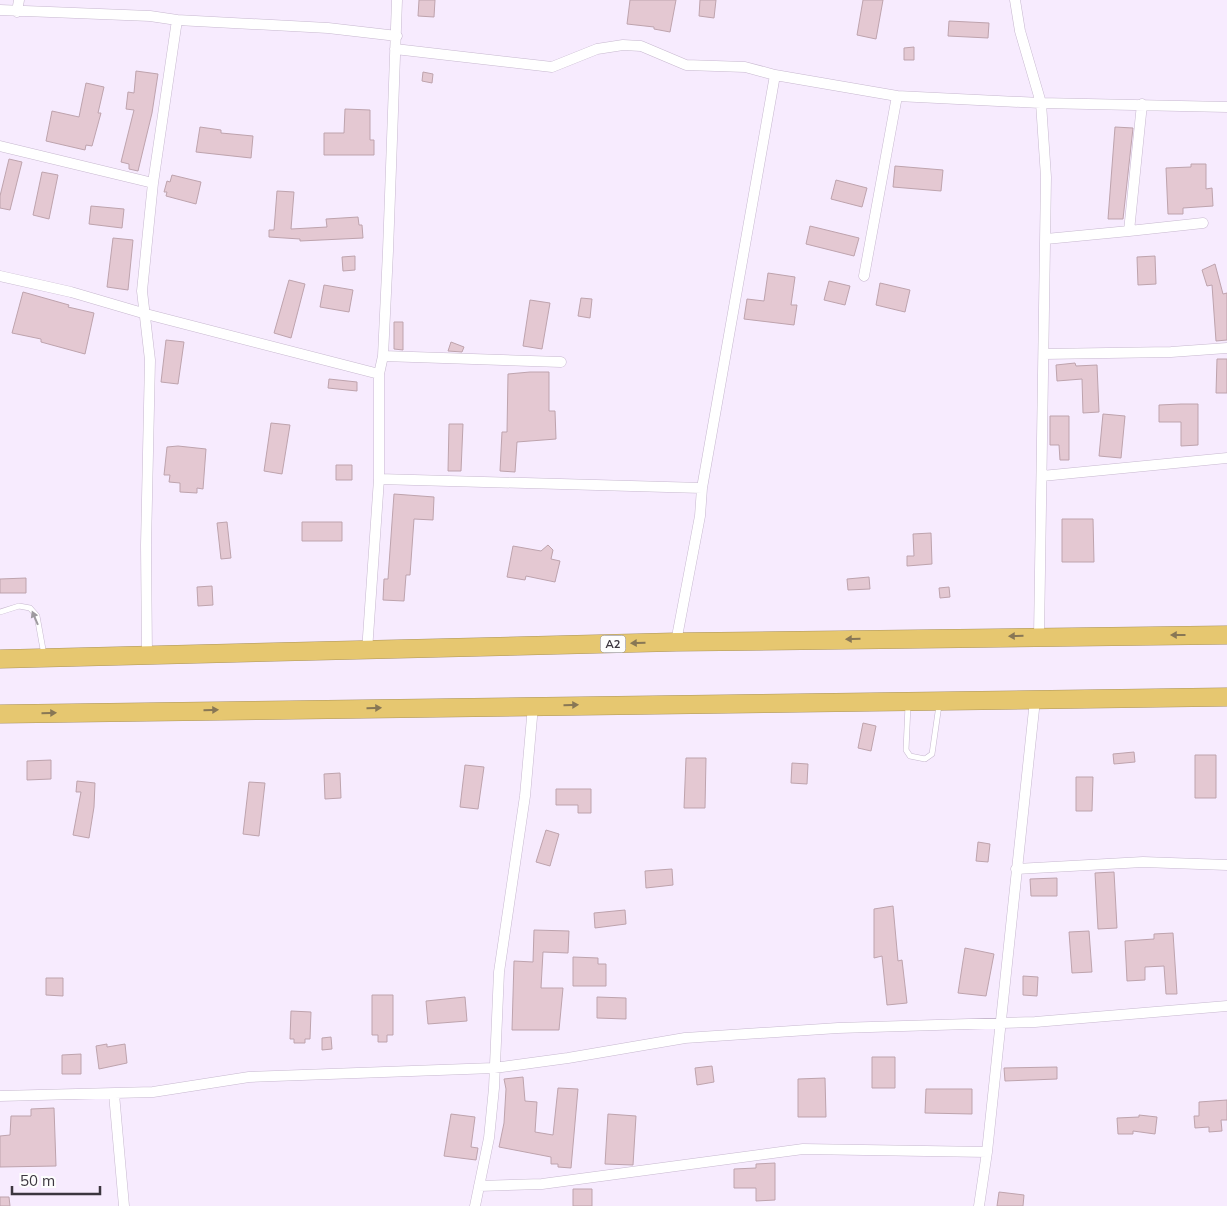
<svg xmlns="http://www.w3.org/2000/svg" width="1227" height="1206" font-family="Mulish,sans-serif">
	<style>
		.building { fill: #e4c8d2; stroke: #bea3ad }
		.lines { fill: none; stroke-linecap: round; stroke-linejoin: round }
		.lane-casing { stroke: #c7b8cf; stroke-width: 6 }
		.street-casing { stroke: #c7b8cf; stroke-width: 11 }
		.highway-casing { stroke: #aa945f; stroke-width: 19 }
		.lane { stroke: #fff; stroke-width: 5 }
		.street { stroke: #fff; stroke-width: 10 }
		.highway { stroke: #e6c770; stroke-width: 18 }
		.oneway { fill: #9e9a9f }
		.oneway2 { fill: #875 }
		.labels { text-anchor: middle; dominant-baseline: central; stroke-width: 4; stroke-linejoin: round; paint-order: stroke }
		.shield { fill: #fdfdfd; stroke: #767278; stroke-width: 1 }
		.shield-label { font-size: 11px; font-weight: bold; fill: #3c363f }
	</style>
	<rect width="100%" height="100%" fill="#f7ebfe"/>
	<!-- building -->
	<path class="building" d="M419 0H435L434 17 418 16Z
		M630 0H676L670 32 654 29V27L627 24Z
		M700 0H716L714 18 699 16Z
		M863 0H883L876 39 857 35Z
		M949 21 989 23 988 38 948 36Z
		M914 47V60H904V48Z
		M136 71 158 74 152 113 138 171 129 169V164L121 162 134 110 126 109 128 92 134 93Z
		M423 72 433 74 432 83 422 81Z
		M86 83 104 87 98 113H101L92 146 86 145 85 150 46 141 52 111 79 117Z
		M345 109 370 110V140H374V155H324V133H344Z
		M200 127 221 130V133L253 136 251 158 196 152Z
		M1115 127 1133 128 1123 219H1108Z
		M9 159 22 162 10 210 0 208V196Z
		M1191 164H1206V189L1212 188 1213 206 1183 208V214H1168L1166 168 1191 167Z
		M895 166 943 170 941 191 893 187Z
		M42 172 58 175 49 219 33 215Z
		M172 175 201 182 196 204 166 196 167 192H164L167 181 170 182Z
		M836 180 867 188 862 207 831 199Z
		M277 191 294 192 291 229 327 227 326 219 358 217 359 225H362L363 238 300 241V239L269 237V230H274Z
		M91 206 124 209 122 228 89 224Z
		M810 226 859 238 854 256 806 244Z
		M113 238 133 240 128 290 107 287Z
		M355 256V270L343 271 342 257Z
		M1155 256 1156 284 1138 285 1137 257Z
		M1215 264 1223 294 1227 293V340L1216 341 1212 285 1207 286 1202 270Z
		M768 273 795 277 791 305H797L794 325 744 319 747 299 764 301Z
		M289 280 305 284 291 338 274 333Z
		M829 281 850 286 845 305 824 300Z
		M880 283 910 290 905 312 876 305Z
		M324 285 353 290 349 312 320 307Z
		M23 292 69 305 68 307 94 313 85 354 41 342V339L12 333Z
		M581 298 592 299 590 318 578 316Z
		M530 300 550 303 542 349 523 346Z
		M394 322H403V350L394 349Z
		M166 340 184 342 178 384 161 382Z
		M451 342 464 347 462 352 448 351Z
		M1217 359H1227V393H1216Z
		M1075 363 1076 366 1097 365 1099 412 1083 413 1082 379 1057 381 1056 365Z
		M530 372H549V411H555L556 439 517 442 515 472 500 471 502 432H507L508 374Z
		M329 379 357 382V391L328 388Z
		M1181 404H1198V445L1181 446V422H1159V405Z
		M1103 414 1125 416 1121 458 1099 456Z
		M1050 416H1069V460H1060L1059 445H1050Z
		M271 423 290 425 282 474 264 471Z
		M449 424H463L461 471H448Z
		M178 446 206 449 203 489 197 488V493L180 492V483L169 482 170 475H164L167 447Z
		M336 465H352V480H336Z
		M394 494 434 497 433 520 414 519 410 575H406L404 601 383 600 384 579H388Z
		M1062 519H1093L1094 562H1062Z
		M227 522 231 558 221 559 217 523Z
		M302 522H342V541H302Z
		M931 533 932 564 907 566V556H914L913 534Z
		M548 545 553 550 551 559 560 561 555 582 526 576 525 580 507 577 513 546 541 551Z
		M869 577 870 589 848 590 847 579Z
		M26 578V593H0V579Z
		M212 586 213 605 198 606 197 587Z
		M949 587 950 597 940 598 939 588Z
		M863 723 876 726 871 751 858 748Z
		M1134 752 1135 762 1114 764 1113 754Z
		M1195 755H1216V798H1195Z
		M686 758H706L705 808H684Z
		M51 760V779L27 780V761Z
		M792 763 808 764 807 784 791 783Z
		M465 765 484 767 478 809 460 807Z
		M340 773 341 798 325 799 324 774Z
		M1076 777H1093L1092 811H1076Z
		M77 781 95 783 94 807 89 838 73 835 81 792H76Z
		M249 782 265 783 259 836 243 834Z
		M556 789H591V813H578V805H556Z
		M546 830 559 834 550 866 536 862Z
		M978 842 990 844 988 862 976 861Z
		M672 869 673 885 646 888 645 871Z
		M1114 872 1117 928 1098 929 1095 873Z
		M1057 878V896H1031L1030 879Z
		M893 906 898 961 902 960 907 1003 887 1005 882 956 874 958V909Z
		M625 910 626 924 595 928 594 913Z
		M534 930 569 931 568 953 543 952 541 988H563L559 1030H512L514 961 533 962Z
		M1089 931 1092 972 1072 973 1069 932Z
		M1173 933 1177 994H1166L1164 966 1145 967V980L1127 981 1125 941 1154 939V934Z
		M965 948 994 954 986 996 958 993Z
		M573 957 598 958V964H606V986H573Z
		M1023 976 1038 977 1037 996 1023 995Z
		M46 978H63V996L46 995Z
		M372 995H393V1035H387V1042H378V1035H372Z
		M465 997 467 1021 428 1024 426 1001Z
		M597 997 626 998V1019L597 1018Z
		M291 1011 311 1012 310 1039H305V1043H294V1039H290Z
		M331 1037 332 1049 322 1050V1038Z
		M107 1044V1047L125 1044 127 1063 99 1069 96 1046Z
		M81 1054V1074H62V1055Z
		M872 1057H895V1088H872Z
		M712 1066 714 1082 697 1085 695 1068Z
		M1057 1067V1079L1005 1081 1004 1068Z
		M523 1077 525 1101 537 1102 535 1132 553 1135 558 1088 578 1089 571 1168 558 1167V1164H551V1157L499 1147 504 1123 506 1089 504 1079Z
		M825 1078 826 1117H798V1079Z
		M926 1089H972V1114L925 1113Z
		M1227 1100V1120H1221L1222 1131 1209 1132V1127L1195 1128 1194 1116H1199V1102Z
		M54 1108 56 1166 0 1167V1136L10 1135 11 1116H31V1109Z
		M451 1114 475 1117 471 1147 478 1148 476 1160 444 1156Z
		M608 1114 636 1116 633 1165 605 1164Z
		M1139 1115 1157 1117 1155 1134 1133 1131V1134H1118L1117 1118 1139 1117Z
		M775 1163V1200L756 1201V1188H734V1169L756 1168V1164Z
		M573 1189H592V1206H573Z
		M999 1192 1024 1195 1023 1206H997Z
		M0 1197H9L10 1206H0Z"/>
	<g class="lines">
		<defs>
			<path id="lane" d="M0 612 19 606 30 608 37 616 44 655
				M908 705 906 750 910 756 925 759 932 754 939 705"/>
			<path id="street" d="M1015 0 1020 31 1041 103 1046 177 1039 636
				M0 10 150 16 177 20 153 183 142 291 150 360 146 545 147 656
				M17 12 19 0
				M177 20 328 28 397 36
				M395 49 552 67 597 49 623 45 641 46 686 65 745 67 775 75 702 488
				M775 75 897 96 1041 103 1227 107
				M0 146 153 183
				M1129 231 1203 223
				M1046 239 1129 231 1142 104
				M0 276 71 292 146 314 379 374
				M864 276 897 96
				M1044 354 1171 352 1227 348
				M383 356 561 362
				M1042 476 1227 458
				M379 479 702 488 700 516 676 642
				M367 651 379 479V374L383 356 388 251 397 0
				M1016 869 1143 862 1227 865
				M114 1094 124 1206
				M0 1096 153 1092 249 1077 494 1068 568 1058 685 1038 838 1028 1035 1022 1227 1006
				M479 1186 542 1184 803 1149 987 1152
				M475 1206 489 1138 494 1088 499 972 525 796 533 706
				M979 1206 987 1152 1035 700"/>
			<path id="highway" d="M0 659 676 642 1227 635
				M0 714 1227 697"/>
		</defs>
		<!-- lane casing -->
		<use href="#lane" class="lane-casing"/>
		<!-- street casing -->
		<use href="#street" class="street-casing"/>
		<!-- highway casing -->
		<use href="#highway" class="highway-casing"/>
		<!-- lane -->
		<use href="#lane" class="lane"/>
		<!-- street -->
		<use href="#street" class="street"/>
		<!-- highway -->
		<use href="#highway" class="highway"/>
	</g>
	<!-- one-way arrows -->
	<defs><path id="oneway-solid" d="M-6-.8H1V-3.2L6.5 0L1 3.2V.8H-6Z" transform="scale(1.25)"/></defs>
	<use class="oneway" href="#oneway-solid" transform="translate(35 618) rotate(-113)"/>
	<g class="oneway2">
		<use href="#oneway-solid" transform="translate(1178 635) rotate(180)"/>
		<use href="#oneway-solid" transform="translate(1016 636) rotate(179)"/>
		<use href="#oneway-solid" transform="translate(853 639) rotate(179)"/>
		<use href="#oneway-solid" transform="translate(638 643) rotate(178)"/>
		<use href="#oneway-solid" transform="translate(571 705) rotate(-1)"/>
		<use href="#oneway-solid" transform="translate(374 708) rotate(-1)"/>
		<use href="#oneway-solid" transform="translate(211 710) rotate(-1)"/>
		<use href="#oneway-solid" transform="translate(49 713) rotate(-1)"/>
	</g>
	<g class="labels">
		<!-- shield labels -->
		<rect class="shield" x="600.5" y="635.5" width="25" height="17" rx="4"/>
		<g class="shield-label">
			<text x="613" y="644">A2</text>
		</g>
	</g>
	<!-- scale -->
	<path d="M12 1186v8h88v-8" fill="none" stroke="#3c363f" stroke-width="2.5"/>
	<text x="20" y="1186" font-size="15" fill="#3c363f" stroke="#fdfdfd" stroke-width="4" paint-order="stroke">50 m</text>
</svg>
